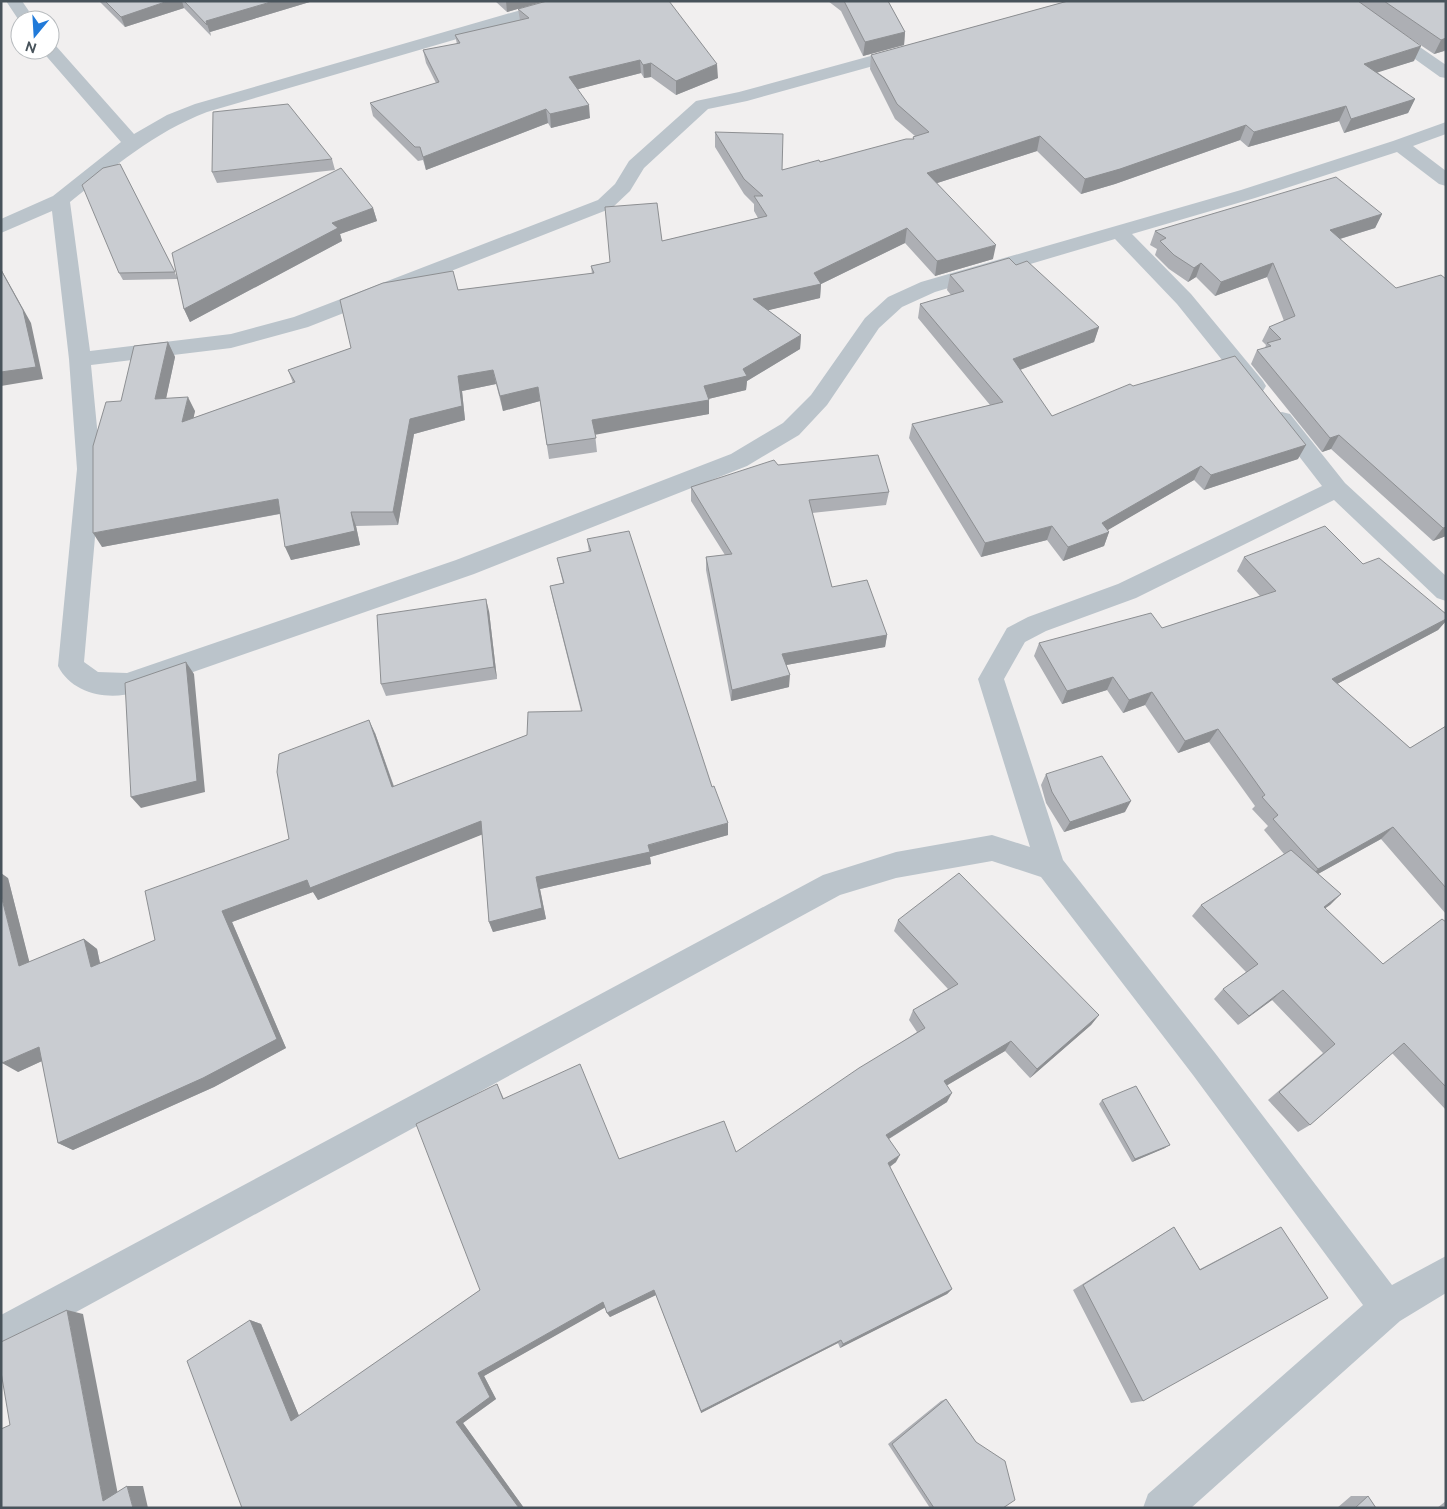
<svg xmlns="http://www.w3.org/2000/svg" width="1447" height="1509" font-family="Raleway,sans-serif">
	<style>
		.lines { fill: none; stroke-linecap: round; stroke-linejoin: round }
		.street { fill: #bbc4cb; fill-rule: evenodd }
		.wall { fill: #adafb4 }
		.shaded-wall { fill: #8d8f92 }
		.building { fill: #c9ccd1; stroke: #8d8f92 }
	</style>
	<rect width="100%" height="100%" fill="#f1efef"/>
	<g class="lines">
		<!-- street -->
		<path class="street" d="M6 1H22L35 20H20V22Z
			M552 1H579L577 4 207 112C153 133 115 166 70 202L90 351 231 334 294 317 598 200 615 184 629 161 696 101 739 92 907 46 913 47 916 51 913 55 747 101 708 109 644 168 630 191 612 208 308 327 231 348 91 365 101 469 84 662 98 672 127 673 456 560 731 454 783 423 811 395 865 318 888 297 921 282 1241 190 1393 141 1446 122V134L1413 146 1446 171V186L1439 184 1397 152 1255 198 1132 234 1191 294 1263 381 1266 386 1263 391 1255 394 1247 391 1177 304 1115 239 935 292 902 307 879 328 827 405 799 435 747 466 474 574 136 692C109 701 72 694 58 666L77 469 69 359 52 211 1 233V219L53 196 121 142 41 50H50V45L56 46 134 134 167 115 195 104Z
			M1334 1H1353L1446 65V78L1440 77Z
			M1282 412 1290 414 1345 483 1446 576V601L1437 598 1334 500 1136 598 1046 631 1025 642 1004 679 1063 860 1215 1053 1392 1285 1446 1256V1293L1400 1321 1191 1508H1143L1148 1494 1363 1305 1193 1075 1041 877 992 861 896 878 840 895 1 1353V1315L823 875 896 852 992 835 1030 847 978 679 1007 628 1028 617 1118 584 1322 486 1271 420 1274 414Z"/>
	</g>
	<!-- wall -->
	<path class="wall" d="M99 1H313L210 32 211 36 184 8 125 27Z
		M495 1H545L507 12Z
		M828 1H888L905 32 904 45 863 56 841 11Z
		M1068 1H1446V52L1444 51 1434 54 1392 26 1414 61 1377 72 1415 99 1408 113 1344 133 1339 121 1248 147 1240 140 1115 184 1081 194 1037 151 937 183 993 259 935 276 905 243 821 284 820 298 768 310 801 335 800 349 747 381 746 390 708 399 709 414 595 434 597 452 549 459 540 401 503 411 496 384 462 391 465 420 414 434 398 525 356 526 360 545 291 560 280 514 102 547 121 401 168 342 175 357 166 398 195 411 193 418 293 383 288 370 351 348 458 290 592 274 591 266 610 262 662 241 758 218 754 211V204L744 194 715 147V132L782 170 820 162 913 139V137L915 136 895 119 870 69 871 55Z
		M518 9 718 78 676 95 651 77 644 78 641 73 578 89 590 118 551 128 548 123 426 170 423 160 418 161 373 116 370 103 436 83 426 63 423 50 457 44 455 35 520 20Z
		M332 159 335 170 217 183 212 172Z
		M120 164 177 277 373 208 377 221 340 234 342 241 190 322 184 309 178 279 123 280 119 273Z
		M1382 214 1375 228 1340 239 1446 536 1433 541 1331 449 1322 452 1251 364 1257 350 1265 348 1266 345 1262 341 1269 327 1284 321 1267 277 1215 296 1196 277 1188 282 1169 269 1155 255 1157 249 1150 245 1155 231Z
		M1016 265 1099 327 1094 342 1020 370 1052 416 1133 386 1298 459 1204 490 1194 480 1107 530 1109 532 1104 546 1063 561 1047 540 981 557 909 438 912 424 990 405 918 318 920 304 951 295 947 290 950 275Z
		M691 487 889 492 886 505 812 513 832 587 887 635 885 647 786 665 789 687 731 701 706 570V557L725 555 691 501Z
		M587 539 728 835 650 857 651 864 540 889 546 919 493 932 489 922 482 834 318 900 313 892 232 922 286 1048 214 1087 73 1150 58 1143 42 1061 18 1072 8 878 29 962 84 939 97 949 100 963 155 940 289 839 375 733 394 786 527 735 581 711 553 600 550 586 563 583 557 558 589 552Z
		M1244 557 1363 564 1446 614V621L1438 630 1337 684 1410 748 1446 726V914L1381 839 1318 874 1341 894 1325 908 1383 964 1446 922V1110L1392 1053 1310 1125 1298 1132 1268 1100 1323 1053 1272 1000 1238 1025 1214 999 1223 989 1246 972 1192 916 1201 905 1284 854 1264 830 1268 826 1252 809 1255 806 1209 742 1178 753 1145 705 1123 713 1107 690 1062 704 1034 656 1039 643 1162 628 1260 596 1237 571Z
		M489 611 497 679 386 696 381 684Z
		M1046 774 1125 812 1064 832 1046 803 1041 785Z
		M898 920 1099 1015 1091 1025 1030 1078 1005 1051 946 1086 947 1102 889 1139 896 1162 890 1167 952 1289 947 1294 840 1348 838 1343 701 1413 656 1295 610 1317 607 1313 605 1307 484 1376 496 1399 463 1423 524 1508H242L250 1320 261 1324 299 1416 480 1290 497 1084 504 1099 619 1159 736 1152 917 1032 909 1020 913 1010 948 989 894 931Z
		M1102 1100 1165 1148 1132 1162 1099 1104Z
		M1174 1227 1200 1269 1267 1234 1281 1227 1143 1401 1131 1403 1073 1290Z
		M946 1399 976 1442 1003 1508H930L888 1444 941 1401Z
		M1351 1496H1368L1376 1508H1337Z
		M1446 1501V1508H1437Z"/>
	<!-- shaded-wall -->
	<path class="shaded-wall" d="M168 1H182L184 8 125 27 121 17Z
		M274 1H313L210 32 211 36 206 21Z
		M506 1H545L507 12Z
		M905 32 904 45 863 56 865 42Z
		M1446 38V48L1444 51 1434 54 1441 40Z
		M1421 46 1414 61 1357 79 1364 64Z
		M640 60 641 73 571 91 569 77Z
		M651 63V77L644 78 643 65Z
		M717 64 718 78 676 95V81Z
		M1415 99 1408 113 1344 133 1351 119Z
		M589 105 590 118 551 128 550 114Z
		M1346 106 1339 121 1248 147 1254 132Z
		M546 109 548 123 426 170 423 157Z
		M1246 125 1240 140 1115 184 1081 194 1085 179Z
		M1040 136 1037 151 925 187 927 173Z
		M373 208 377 221 340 234 342 241 190 322 184 309 332 223Z
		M1382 214 1375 228 1323 244 1330 230Z
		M907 228 905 243 821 284 820 298 753 314V299L814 273Z
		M996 245 993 259 935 276 937 261Z
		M1201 263 1196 277 1188 282 1194 268Z
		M1273 263 1267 277 1215 296 1221 282Z
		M1 269 31 323 43 379 1 386Z
		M1099 327 1094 342 1009 374 1013 359Z
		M801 335 800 349 747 381 746 390 704 400V386L743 369Z
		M168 342 175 357 163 413 155 399Z
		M493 370 496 384 462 391 465 420 414 434 398 525 393 512 410 419 458 376Z
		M538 387 540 401 503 411 500 396Z
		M188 397 195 411 190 436 182 422Z
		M709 400V414L594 435 592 420Z
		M1339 435 1331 449 1322 452 1330 438Z
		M1306 445 1298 459 1204 490 1211 475Z
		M1201 466 1194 480 1096 537 1102 523Z
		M278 499 284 513 102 547 93 533Z
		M351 512 356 526 360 545 291 560 285 547Z
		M1052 526 1047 540 981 557 985 543Z
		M1446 527V536L1433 541 1443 528Z
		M1109 532 1104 546 1063 561 1068 547Z
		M486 599 489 611 497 679 494 667Z
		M1446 619V621L1438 630 1322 692 1332 679Z
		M887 635 885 647 781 666 782 654Z
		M186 662 194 674 205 792 141 808 131 797Z
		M790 675 789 687 731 701 732 690Z
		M1113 677 1107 690 1062 704 1067 691Z
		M1152 692 1145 705 1123 713 1129 700Z
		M369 720 375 733 398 799 392 787Z
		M1218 729 1209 742 1178 753 1185 741Z
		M1131 801 1125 812 1064 832 1070 822Z
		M481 821 486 833 318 900 313 892 232 922 286 1048 214 1087 73 1150 58 1143 222 911 307 880Z
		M728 823V835L650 857 651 864 540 889 546 919 493 932 489 922 536 877Z
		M1393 827 1381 839 1307 880 1318 869Z
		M1 873 8 878 33 976 19 966 1 895Z
		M1341 894 1330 905 1313 917 1324 907Z
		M84 939 97 949 103 978 91 967Z
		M1283 990 1272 1000 1238 1025 1249 1016Z
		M1099 1015 1091 1025 1030 1078 1037 1069Z
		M1011 1041 1005 1051 939 1090 944 1081Z
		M39 1047 53 1056 18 1072 2 1063Z
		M952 1093 947 1102 882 1143 886 1135Z
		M1170 1145 1165 1148 1132 1162 1135 1159Z
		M900 1155 896 1162 885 1170 888 1163Z
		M952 1289 947 1294 840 1348 843 1344Z
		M654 1290 656 1295 610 1317 607 1313Z
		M603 1302 606 1307 484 1376 496 1399 463 1423 524 1508H519L456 1422 478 1373Z
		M67 1310 83 1314 119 1500 103 1501Z
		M250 1320 261 1324 302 1423 291 1421Z
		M841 1340 838 1343 701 1413V1411Z
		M127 1486H143L148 1508H133Z"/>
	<!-- building -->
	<path class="building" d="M105 1H168L121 17Z
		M184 1H274L206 21 207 25Z
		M547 1H669L717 64 676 81 651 63 643 65 640 60 569 77 589 105 550 114 546 109 423 157 420 147H415L370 103 439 82 423 50 460 43 455 35 529 18 518 9Z
		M844 1H888L905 32 865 42Z
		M1068 1H1358L1421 46 1364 64 1415 99 1351 119 1346 106 1254 132 1246 125 1120 169 1085 179 1040 136 927 173 996 245 937 261 907 228 814 273 821 284 753 299 801 335 743 369 747 376 704 386 709 400 592 420 596 438 547 445 538 387 500 396 493 370 458 376 462 406 410 419 393 512H351L355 531 285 547 278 499 93 533V446L106 402 121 401 134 346 168 342 155 399 188 397 182 422 295 382 288 370 351 348 340 300 383 283 453 271 458 290 594 273 591 266 610 262 605 207 657 203 662 241 767 216 754 196H763L744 179 715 132 783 134 782 170 819 160 820 162 906 139H914L913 137 929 132 897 104 871 55Z
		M1384 1H1446V38L1441 40Z
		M288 104 332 159 212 172 213 112Z
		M120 164 175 272 119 273 82 185 103 168Z
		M341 168 373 208 332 223 338 228 184 309 172 253Z
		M1336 177 1382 214 1330 230 1396 288 1441 275 1446 279V527L1443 528 1339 435 1330 438 1257 350 1271 346 1267 343 1281 339 1269 327 1295 316 1273 263 1221 282 1201 263 1194 268 1174 255 1160 241 1166 238 1155 231Z
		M1009 258 1016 265 1027 261 1099 327 1013 359 1052 416 1130 384 1133 386 1235 356 1306 445 1211 475 1201 466 1102 523 1109 532 1068 547 1052 526 985 543 912 424 1003 402 920 304 964 291 950 275Z
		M1 270 23 310 36 367 1 372Z
		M878 455 889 492 809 500 832 587 867 580 887 635 782 654 790 675 732 690 706 557 732 554 691 487 774 460 778 465Z
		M1325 526 1363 564 1379 558 1446 614V619L1332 679 1410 748 1446 726V888L1393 827 1318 869 1273 819 1278 815 1262 797 1265 795 1218 729 1185 741 1152 692 1129 700 1113 677 1067 691 1039 643 1151 613 1162 628 1276 591 1244 557Z
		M629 531 712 787 714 786 728 823 648 845 650 852 536 877 542 908 489 922 481 821 310 888 307 880 222 911 277 1039 203 1078 58 1143 39 1047 2 1063 1 1056V895L19 966 84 939 91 967 155 940 145 891 289 839 277 772 279 754 369 720 392 787 527 735 528 712 582 711 550 586 564 583 557 558 591 551 587 539Z
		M486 599 494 667 381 684 377 615Z
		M186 662 197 781 131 797 125 683Z
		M1102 756 1131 801 1070 822 1052 792 1046 774Z
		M1291 850 1341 894 1324 907 1383 964 1442 919 1446 922V1087L1404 1043 1310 1125 1279 1092 1335 1044 1283 990 1249 1016 1223 989 1258 964 1201 905Z
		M959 873 1099 1015 1037 1069 1011 1041 944 1081 952 1093 886 1135 900 1155 888 1163 952 1289 843 1344 841 1340 701 1411 654 1290 607 1313 603 1302 478 1373 490 1397 456 1422 519 1508H242L187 1361 250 1320 291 1421 480 1290 416 1124 497 1084 503 1099 580 1064 619 1159 724 1121 736 1152 859 1068 925 1028 913 1010 958 984 898 920Z
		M1136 1086 1170 1145 1135 1159 1102 1100Z
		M1174 1227 1200 1270 1281 1227 1328 1298 1143 1401 1083 1285Z
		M67 1310 103 1501 127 1486 133 1508H1V1429L10 1425 1 1372V1342Z
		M946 1399 976 1442 1005 1461 1015 1500 1003 1508H934L892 1444Z
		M1368 1496 1376 1508H1355Z"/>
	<!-- border -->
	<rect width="1447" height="1509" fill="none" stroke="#48535b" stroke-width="5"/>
	<!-- north arrow -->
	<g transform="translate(35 35) rotate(198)"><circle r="24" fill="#ffffff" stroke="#b6babd"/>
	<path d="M0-4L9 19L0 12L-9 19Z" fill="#217ad9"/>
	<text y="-8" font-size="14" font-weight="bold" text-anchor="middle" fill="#48535b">N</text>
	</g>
</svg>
